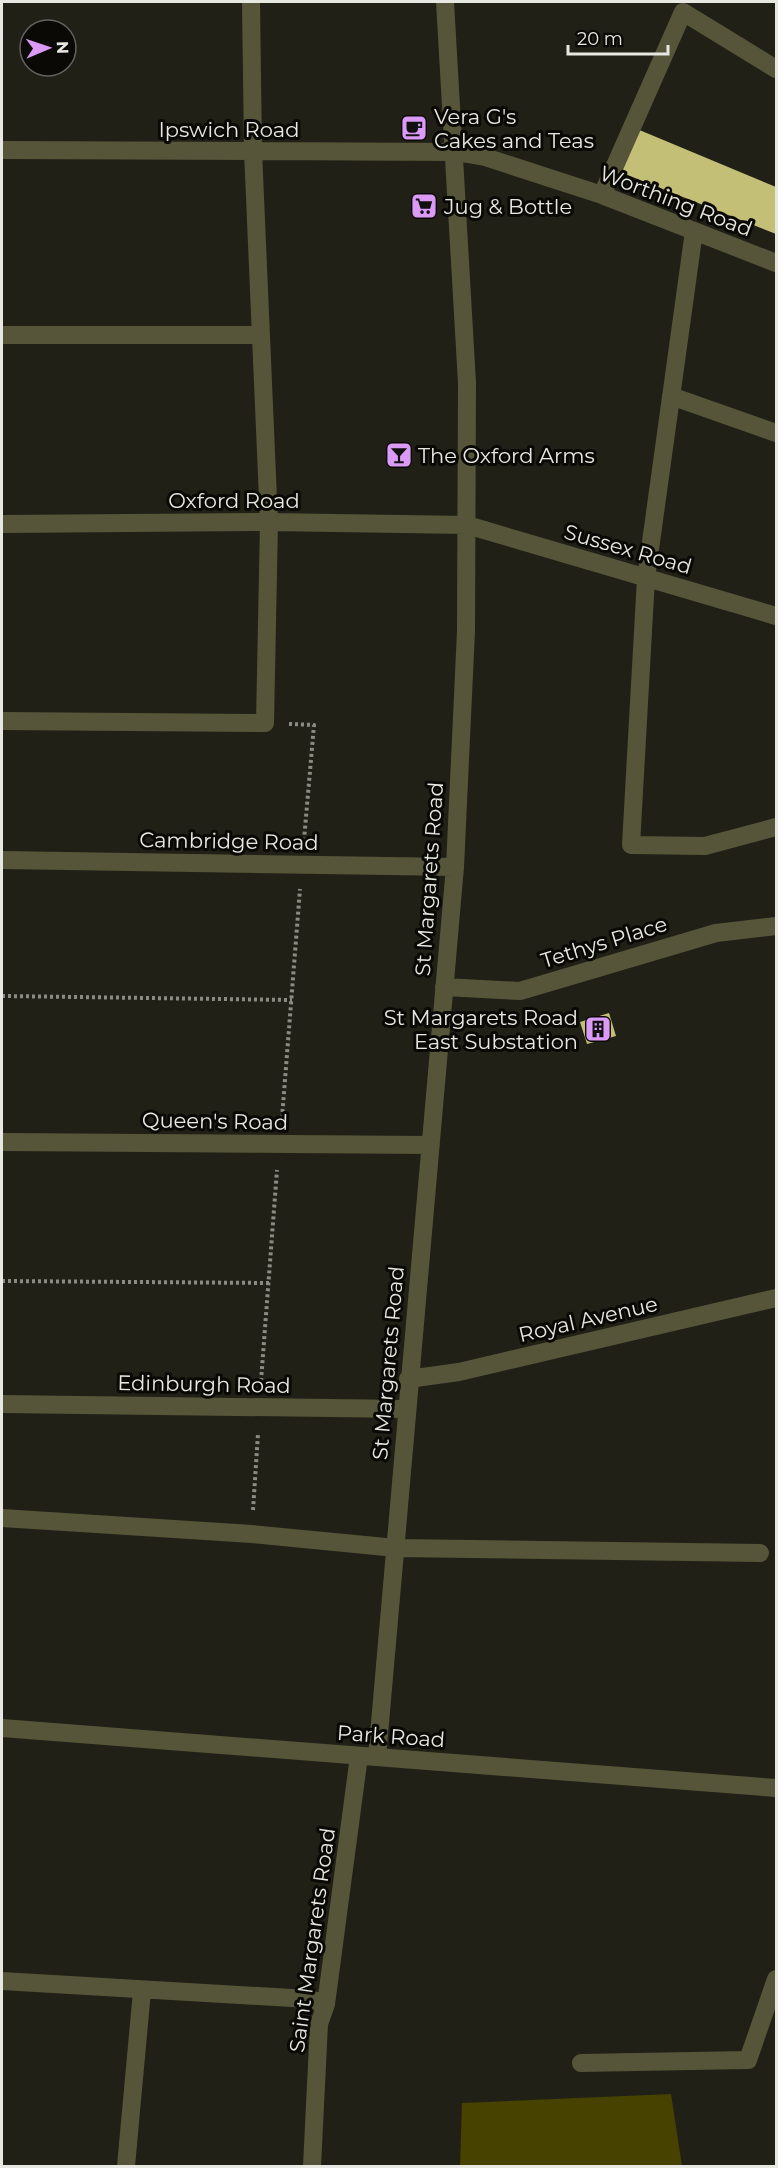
<svg xmlns="http://www.w3.org/2000/svg" width="778" height="2168" font-family="Montserrat,sans-serif">
	<style>
		.green { fill: #474200 }
		.building { fill: #c4bf77 }
		.lines { fill: none; stroke-linecap: round; stroke-linejoin: round }
		.path { stroke: #8b8b84; stroke-width: 4; stroke-dasharray: 3 3; stroke-linecap: butt }
		.minor { stroke: #565539; stroke-width: 18 }
		.labels { text-anchor: middle; dominant-baseline: central; stroke-width: 6; stroke-linejoin: round; paint-order: stroke }
		.poi-label { font-size: 21px; fill: #e8e8e2; stroke: #0a0906; text-anchor: start }
		.street-label { font-size: 21px; fill: #e8e8e2; stroke: #0a0906 }
	</style>
	<rect width="100%" height="100%" fill="#202017"/>
	<!-- green -->
	<path class="green" d="M671 2094 682 2166H460L462 2103Z"/>
	<!-- building -->
	<path class="building" d="M637 129 776 187V234L620 172Z
		M609 1013 616 1036 587 1044 580 1022Z"/>
	<g class="lines">
		<!-- path -->
		<path class="path" d="M289 724 314 725 304 840
			M2 996 292 1000
			M282 1118 300 889
			M2 1281 269 1283
			M261 1381 277 1170
			M253 1510 258 1434"/>
		<!-- minor -->
		<path class="minor" d="M2 150 456 152 485 157 602 195 776 263
			M602 195 683 12 776 69
			M694 231 646 578 631 845 705 846 776 827
			M2 335H260
			M671 396 776 433
			M2 524 269 522 467 525 776 616
			M2 721 265 723 269 522 253 151 251 2
			M2 860 455 867
			M444 987 520 991 716 933 776 926
			M2 1142 429 1145
			M408 1379 459 1372 776 1298
			M2 1404 406 1409
			M2 1518 252 1534 396 1548 760 1553
			M2 1728 776 1788
			M377 1757 455 867 466 631 467 383 445 2
			M2 1981 309 1999 326 2004
			M581 2063 748 2060 776 1979
			M126 2166 142 1991
			M312 2166 319 2024 326 2004 359 1756"/>
	</g>
	<!-- icons -->
	<defs>
		<symbol id="cafe-square" viewBox="-11 -11 22 22"><rect x="-9" y="-9" width="18" height="18" rx="4" fill="#da9af6" stroke="#0a0906"/><path d="M-5.5-4.5H6V0H3Q3 3.5 0 3.5H-2.5Q-5.5 3.5-5.5 0ZM3-3.2v2h1.7v-2ZM-6 4.5H4V6H-6Z" fill="#111"/></symbol>
		<symbol id="supermarket-square" viewBox="-11 -11 22 22"><rect x="-9" y="-9" width="18" height="18" rx="4" fill="#da9af6" stroke="#0a0906"/><path d="M-6-5.5h2.5l.6 2H6L4.5 2H-2.5L-4.4-4H-6ZM-1.5 3.2a1.3 1.3 0 1 0 .1 0ZM3 3.2a1.3 1.3 0 1 0 .1 0Z" fill="#111"/></symbol>
		<symbol id="bar-square" viewBox="-11 -11 22 22"><rect x="-9" y="-9" width="18" height="18" rx="4" fill="#da9af6" stroke="#0a0906"/><path d="M-6-5H6L.8 .8V4.5H3.5V6h-7V4.5H-.8V.8Z" fill="#111"/></symbol>
		<symbol id="building-square" viewBox="-11 -11 22 22"><rect x="-9" y="-9" width="18" height="18" rx="4" fill="#da9af6" stroke="#0a0906"/><path d="M-4-6H4V6H1V3H-1V6H-4ZM-2.5-4.3h1.7v1.8h-1.7ZM.8-4.3h1.7v1.8H.8ZM-2.5-1h1.7V.8h-1.7ZM.8-1h1.7V.8H.8Z" fill="#111"/></symbol>
	</defs>
	<g fill-rule="evenodd">
		<use href="#cafe-square" x="399" y="113" width="30" height="30"/>
		<use href="#supermarket-square" x="409" y="191" width="30" height="30"/>
		<use href="#bar-square" x="384" y="440" width="30" height="30"/>
		<use href="#building-square" x="583" y="1014" width="30" height="30"/>
	</g>
	<g class="labels">
		<!-- poi labels -->
		<g class="poi-label">
			<text x="434" y="116">Vera G's<tspan x="434" dy="24">Cakes and Teas</tspan></text>
			<text x="444" y="206">Jug &amp; Bottle</text>
			<text x="418" y="455">The Oxford Arms</text>
			<text x="578" y="1017" text-anchor="end">St Margarets Road<tspan x="578" dy="24">East Substation</tspan></text>
		</g>
		<!-- street labels -->
		<g class="street-label">
			<text x="229" y="129">Ipswich Road</text>
			<text transform="translate(676 201) rotate(21)">Worthing Road</text>
			<text x="234" y="500">Oxford Road</text>
			<text transform="translate(628 549) rotate(16)">Sussex Road</text>
			<text transform="translate(229 841) rotate(1)">Cambridge Road</text>
			<text transform="translate(429 879) rotate(-86)">St Margarets Road</text>
			<text transform="translate(604 942) rotate(-17)">Tethys Place</text>
			<text transform="translate(215 1121) rotate(1)">Queen's Road</text>
			<text transform="translate(588 1319) rotate(-13)">Royal Avenue</text>
			<text transform="translate(388 1363) rotate(-85)">St Margarets Road</text>
			<text transform="translate(204 1384) rotate(1)">Edinburgh Road</text>
			<text transform="translate(391 1736) rotate(4)">Park Road</text>
			<text transform="translate(312 1940) rotate(-82)">Saint Margarets Road</text>
		</g>
	</g>
	<!-- border -->
	<rect width="778" height="2168" fill="none" stroke="#e8e8e2" stroke-width="6"/>
	<!-- north arrow -->
	<g transform="translate(48 48) rotate(88)"><circle r="28" fill="#0a0906" stroke="#63625e" stroke-width="1.5"/>
	<path d="M0-4.5L10 22L0 15L-10 22Z" fill="#da9af6"/>
	<text y="-9" font-size="16" font-weight="bold" text-anchor="middle" fill="#e8e8e2">N</text>
	</g>
	<!-- scale -->
	<path d="M568 45v9h100v-9" fill="none" stroke="#e8e8e2" stroke-width="3"/>
	<text x="577" y="45" font-size="18" fill="#e8e8e2" stroke="#0a0906" stroke-width="4.5" paint-order="stroke">20 m</text>
</svg>
